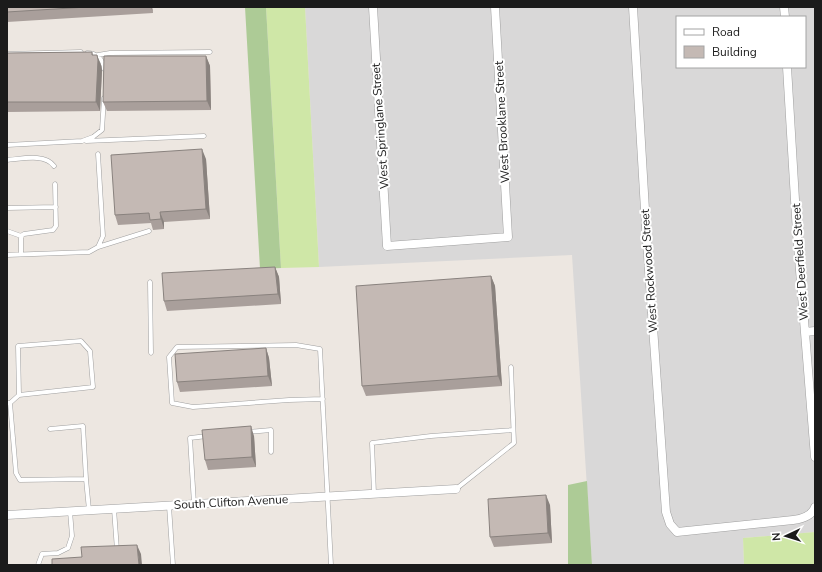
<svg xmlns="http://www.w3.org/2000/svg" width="822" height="572" font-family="'Nunito Sans',sans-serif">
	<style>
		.residential { fill: #d9d8d8; fill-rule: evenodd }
		.grass { fill: #cfe7a7 }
		.forest { fill: #adcb96 }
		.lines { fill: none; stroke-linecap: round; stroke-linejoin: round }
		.service-casing { stroke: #9f9f9f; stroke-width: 5 }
		.minor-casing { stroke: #9f9f9f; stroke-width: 9 }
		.service { stroke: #fff; stroke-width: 4 }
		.minor { stroke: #fff; stroke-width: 8 }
		.wall { fill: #a99f9b }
		.shaded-wall { fill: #89827e }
		.building { fill: #c4b9b4; stroke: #89827e }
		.labels { text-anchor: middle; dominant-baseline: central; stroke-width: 4; stroke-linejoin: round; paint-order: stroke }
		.street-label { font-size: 12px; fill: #1b1b1b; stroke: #fff }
	</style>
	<rect width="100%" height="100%" fill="#ede7e1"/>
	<!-- residential -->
	<path class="residential" d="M305 7H815V532L743 538 744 565H592L572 255 319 267ZM677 17H805V67H677Z"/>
	<!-- grass -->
	<path class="grass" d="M266 7H305L319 267 281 268Z
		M815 532V565H744L743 538Z"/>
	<!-- forest -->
	<path class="forest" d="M245 7H266L281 268 260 269Z
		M587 481 592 565H568V485Z"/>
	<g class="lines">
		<defs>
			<path id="service" d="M87 53C97 53 103 59 104 69
				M7 54 81 52
				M98 55 110 53 210 52
				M86 141 204 136
				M7 145 82 141 93 137 102 130 104 98
				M7 160C21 159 45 153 54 166
				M7 208 56 207
				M7 231 21 236
				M98 247 149 231
				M21 254V236L24 234 53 230 56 226 55 184
				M7 255 89 252 98 247 103 236 98 154
				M150 282 151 353
				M323 399 289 400 193 407 172 403 169 357 177 347 296 345 320 349C324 421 328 493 331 565
				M7 403H10L16 473 20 480 86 479 89 510
				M10 403 19 395 18 346 81 341 90 351 93 387 19 395
				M50 429 83 426 86 479
				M248 432 271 430V452
				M456 489 514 443 511 367
				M374 494 372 443 431 436 513 430
				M194 504 190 438 207 436
				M169 506 173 565
				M114 509 117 550
				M38 565 42 554 58 553 68 548 72 536 70 511"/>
			<path id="minor" d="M373 7 387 246 508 237 495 7
				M633 7 646 227 666 512 670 524 677 532 793 520C801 519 812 516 815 507
				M784 7 785 17
				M787 67 797 233 815 457
				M805 332 815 331
				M7 515 456 489"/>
		</defs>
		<!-- service casing -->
		<use href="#service" class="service-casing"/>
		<!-- minor casing -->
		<use href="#minor" class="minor-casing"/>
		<!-- service -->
		<use href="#service" class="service"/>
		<!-- minor -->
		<use href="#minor" class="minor"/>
	</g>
	<!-- wall -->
	<path class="wall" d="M7 7H152L153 13 7 22Z
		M92 52 93 55 101 65 102 70 100 111 7 112V53Z
		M206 56 210 66 211 110 107 111 103 102Z
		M206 159 210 219 164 222V229L153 230 151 223 118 225 115 215Z
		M275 267 279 277 281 304 167 311 164 301Z
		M491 276 495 286 502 386 366 396 362 386Z
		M266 348 269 358 272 386 180 392 177 382Z
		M254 436 256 467 208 470 205 460Z
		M550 505 552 543 494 547 490 537Z"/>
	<!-- shaded-wall -->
	<path class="shaded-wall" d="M151 7H152L153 13Z
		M97 55 101 65 102 70 100 111 96 102Z
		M206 56 210 66 211 110 207 101Z
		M202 149 206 159 210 219 206 209Z
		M160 212 164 222V229L161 219Z
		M275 267 279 277 281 304 278 294Z
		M491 276 495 286 502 386 498 376Z
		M266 348 269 358 272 386 268 376Z
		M251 426 254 436 256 467 252 457Z
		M546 495 550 505 552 543 548 533Z
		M137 545 141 554 142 565H139Z"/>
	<!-- building -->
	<path class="building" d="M7 7H87L7 12Z
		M92 52V55H97L98 60 96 102H7V53Z
		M104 56H206L207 101 103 102Z
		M202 149 206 209 160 212 161 219 150 220 149 213 115 215 111 155Z
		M275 267 278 294 164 301 162 273Z
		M491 276 498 376 362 386 356 286Z
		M266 348 268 376 177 382 175 354Z
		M251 426 252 457 205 460 202 430Z
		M546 495 548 533 490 537 488 499Z
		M137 545 139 565H52V559L82 557 81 547Z"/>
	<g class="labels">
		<!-- street labels -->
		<g class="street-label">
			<text transform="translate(502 122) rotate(-93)">West Brooklane Street</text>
			<text transform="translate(380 126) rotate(-94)">West Springlane Street</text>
			<text transform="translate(800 262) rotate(-94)">West Deerfield Street</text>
			<text transform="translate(649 271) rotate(-94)">West Rockwood Street</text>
			<text transform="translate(231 502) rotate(-3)">South Clifton Avenue</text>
		</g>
	</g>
	<!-- border -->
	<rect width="822" height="572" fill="none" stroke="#1b1b1b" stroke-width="16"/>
	<!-- legend -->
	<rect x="676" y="16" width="130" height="52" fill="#ffffff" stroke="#a4a4a4"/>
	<rect x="684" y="29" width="20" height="6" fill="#ffffff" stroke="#a4a4a4"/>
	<text x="712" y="36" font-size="12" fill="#1b1b1b">Road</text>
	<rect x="684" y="46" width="20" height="12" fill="#c4b9b4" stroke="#a4a4a4"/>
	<text x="712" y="56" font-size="12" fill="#1b1b1b">Building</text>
	<!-- north arrow -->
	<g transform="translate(786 536) rotate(266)" stroke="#ffffff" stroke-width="3" paint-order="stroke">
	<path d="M0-3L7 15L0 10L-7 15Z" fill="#1b1b1b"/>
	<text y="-6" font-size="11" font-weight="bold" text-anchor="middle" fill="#1b1b1b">N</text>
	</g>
</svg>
